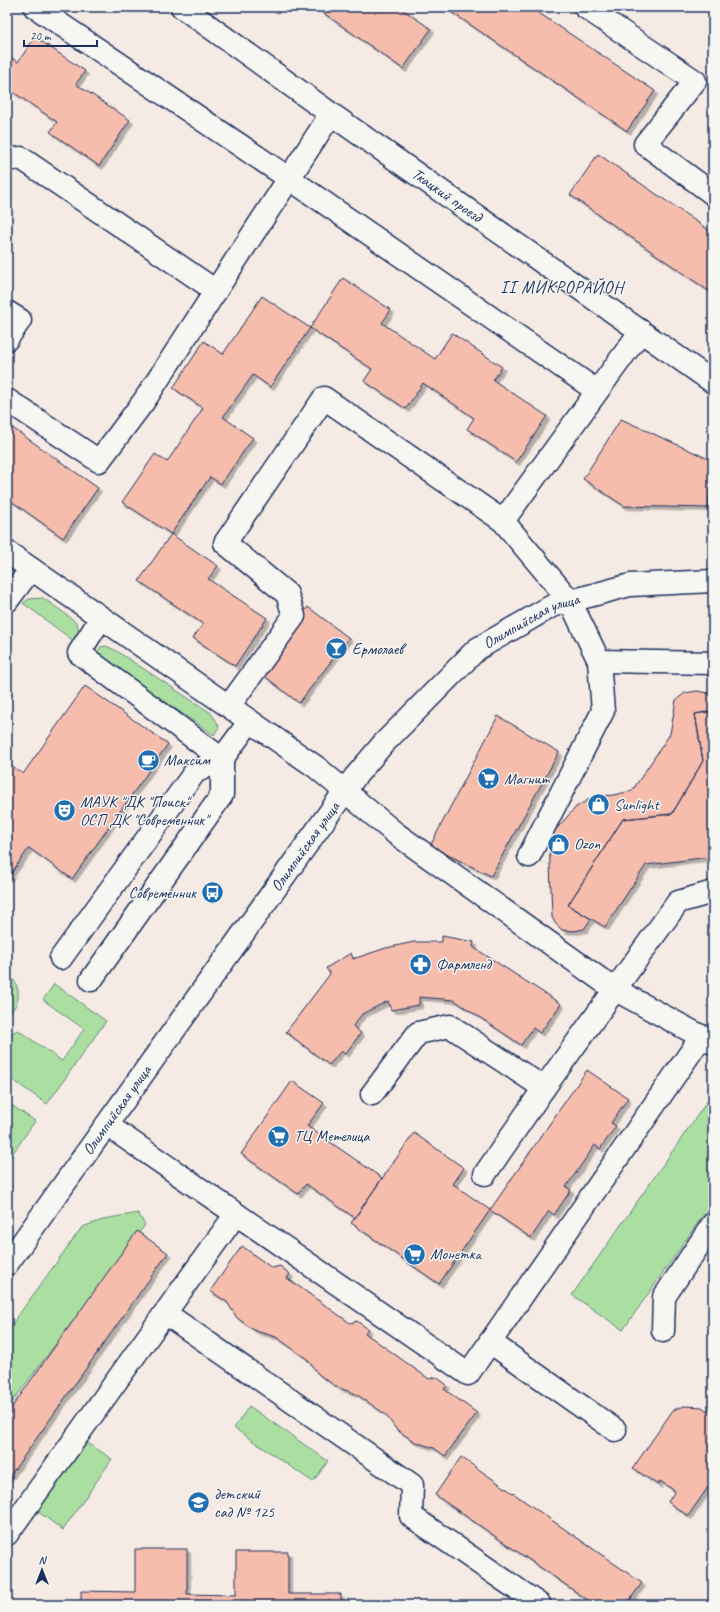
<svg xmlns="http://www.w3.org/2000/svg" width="720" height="1612" font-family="Caveat,sans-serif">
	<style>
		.green { fill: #abdfa1; stroke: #638780 }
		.building { fill: #f6bdad; stroke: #1b2f5e; filter: url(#shadow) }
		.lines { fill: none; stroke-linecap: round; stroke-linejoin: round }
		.minor-casing { stroke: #1b2f5e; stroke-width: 25 }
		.minor { stroke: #f6f6f2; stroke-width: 22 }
		.labels { text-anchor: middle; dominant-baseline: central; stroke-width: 3; stroke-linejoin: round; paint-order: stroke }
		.street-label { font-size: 16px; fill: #1b2f5e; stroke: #f6f6f2 }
		.poi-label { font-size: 16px; fill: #1b2f5e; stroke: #f6f6f2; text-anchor: start }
		.neighbourhood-label { font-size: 17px; letter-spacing: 1px; fill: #1b2f5e; stroke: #f6f6f2 }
	</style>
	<defs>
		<filter id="shadow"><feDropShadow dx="3.5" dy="3.5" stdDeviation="0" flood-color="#0004"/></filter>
	</defs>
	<rect width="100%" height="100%" fill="#f6ebe4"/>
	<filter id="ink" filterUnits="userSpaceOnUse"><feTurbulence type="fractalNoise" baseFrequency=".025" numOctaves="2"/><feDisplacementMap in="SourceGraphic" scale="8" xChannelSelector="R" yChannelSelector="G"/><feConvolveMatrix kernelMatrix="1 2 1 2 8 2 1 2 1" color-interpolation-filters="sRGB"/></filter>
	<g filter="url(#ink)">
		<!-- green -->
		<path class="green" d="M43 598C50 603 73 618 77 624 80 629 78 637 75 642L23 603 29 599Z
			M106 646 115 650 211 713 217 722 219 727 214 735 95 654 101 647Z
			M7 973C22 985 22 1004 7 1015Z
			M54 984 106 1021 47 1104 7 1076V1035L18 1030 62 1061 84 1029 43 1000Z
			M713 1093V1201L623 1330 572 1295Z
			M7 1102 35 1121 7 1162Z
			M138 1213 145 1225 7 1409V1331L82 1227 109 1218Z
			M249 1406 328 1461 313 1482 234 1428Z
			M85 1441 112 1459 63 1530 37 1511Z"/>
		<!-- building -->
		<path class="building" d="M315 7H399L431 29 403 69Z
			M444 7H530L655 91 627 131Z
			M35 37 85 71 76 84 130 120 99 166 50 132 57 122 7 88V55L18 62Z
			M598 154 713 233V294L570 195Z
			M343 278 391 310 382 323 435 359 452 333 502 367 493 380 547 416 516 462 467 429 474 418 423 383 406 409 364 381 372 369 310 328Z
			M262 296 310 328 270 387 253 375 223 417 253 438 221 484 210 477 171 534 122 502 155 454 167 462 203 408 173 388 204 341 223 354Z
			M621 419 713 461 708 508 624 506 583 479Z
			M7 424 98 488 63 538 7 498Z
			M171 534 218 566 208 579 267 618 235 666 193 638 203 624 139 581Z
			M308 607 349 638 299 703 258 671Z
			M85 686 168 744 72 879 29 848 7 879V763L23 774Z
			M697 691 708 693 713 696V711L695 714 703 761 672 814 623 819 568 905 591 919 584 929 574 931 562 930 555 923 552 917 549 837 576 807 593 797 613 795 632 791 670 734 676 700 685 693Z
			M713 711V852L710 857 646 865 605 927 568 905 623 819 672 814 703 761 695 714Z
			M498 716 559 752 491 876 430 846Z
			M442 936 474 942 473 947 561 1004 540 1033 533 1028 521 1045 454 1000 419 997V1005L391 1010 388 1001 362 1014 353 1026 361 1033 345 1054 341 1051 329 1065 286 1032 330 974 326 968 351 953 353 959 386 948 414 942H442Z
			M587 1070 628 1098 611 1123 616 1126 600 1149 595 1145 566 1187 571 1190 562 1203 554 1215 549 1211 531 1238 490 1210Z
			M292 1081 324 1103 307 1126 382 1178 355 1218 306 1184 298 1194 241 1154Z
			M414 1133 464 1168 453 1184 490 1210 439 1284 351 1223Z
			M137 1231 168 1253 7 1480V1414Z
			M242 1246 272 1268 280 1266 290 1274 287 1278 350 1323 357 1321 368 1329 365 1333 429 1379 436 1377 447 1385 444 1389 477 1413 445 1456 434 1448 415 1442 396 1429 385 1414 356 1394 337 1387 318 1374 307 1359 276 1337 256 1331 251 1328 237 1318 227 1302 210 1291Z
			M712 1405 713 1480 688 1516 668 1502 675 1491 660 1481 658 1485 633 1468 673 1410 684 1406 702 1407 707 1411Z
			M461 1457 642 1583 626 1605H595L435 1495Z
			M135 1549H187V1594L236 1595V1552H288V1594H341V1605H81V1591L135 1592Z"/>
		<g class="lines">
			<defs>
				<g id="minor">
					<path d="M35 7 290 179 597 391"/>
					<path id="s1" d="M182 7 331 114 713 382"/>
					<path d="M585 7 695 81 645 144 713 194"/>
					<path d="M7 160 21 158 216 291"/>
					<path d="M7 312 20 320 7 339"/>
					<path d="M7 400 99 461 144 401 331 114"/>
					<path d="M503 521 641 331"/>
					<path d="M7 552 316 767 395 833 614 989 713 1043"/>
					<path d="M7 601 31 569"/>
					<path d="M101 618 79 653 222 759 250 721"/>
					<path d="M599 661 713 663"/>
					<path d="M229 706 294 616 287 594 225 543 324 398 503 521 570 601 599 661 603 711 529 856"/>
					<path d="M61 958 195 772 222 759V795L91 980"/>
					<path d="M372 1094 418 1033 450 1026 544 1088 678 902 713 892"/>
					<path d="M107 1125 468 1374 702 1036"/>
					<path d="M485 1174 544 1088"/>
					<path d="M236 1214 165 1313 412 1485 411 1516 540 1605"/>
					<path id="s2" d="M7 1264 355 777 383 744 477 649 552 606 630 585 713 581"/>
					<path d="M663 1331 664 1297 713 1224"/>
					<path d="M490 1342 615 1430"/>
					<path d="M7 1534 165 1313"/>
				</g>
			</defs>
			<!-- minor casing -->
			<use href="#minor" class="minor-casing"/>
			<!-- minor -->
			<use href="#minor" class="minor"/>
		</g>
	</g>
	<!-- icons -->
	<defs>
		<symbol id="bar-disc" viewBox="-11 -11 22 22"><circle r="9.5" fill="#1f6fb2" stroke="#f6f6f2"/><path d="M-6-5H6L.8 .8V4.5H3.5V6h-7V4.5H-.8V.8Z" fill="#fff"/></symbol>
		<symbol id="cafe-disc" viewBox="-11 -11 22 22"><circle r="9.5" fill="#1f6fb2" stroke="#f6f6f2"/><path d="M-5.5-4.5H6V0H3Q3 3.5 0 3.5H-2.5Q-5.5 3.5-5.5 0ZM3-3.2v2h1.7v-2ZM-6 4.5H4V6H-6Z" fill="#fff"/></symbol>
		<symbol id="supermarket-disc" viewBox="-11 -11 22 22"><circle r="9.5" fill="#1f6fb2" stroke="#f6f6f2"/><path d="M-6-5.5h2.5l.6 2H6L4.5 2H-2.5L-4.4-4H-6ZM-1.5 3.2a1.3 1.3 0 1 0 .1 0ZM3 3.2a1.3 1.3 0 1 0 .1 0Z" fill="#fff"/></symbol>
		<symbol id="shop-disc" viewBox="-11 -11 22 22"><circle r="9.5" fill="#1f6fb2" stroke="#f6f6f2"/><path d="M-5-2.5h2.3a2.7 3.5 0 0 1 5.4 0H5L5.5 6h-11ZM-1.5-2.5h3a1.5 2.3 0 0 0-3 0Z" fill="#fff"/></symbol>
		<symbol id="theatre-disc" viewBox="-11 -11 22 22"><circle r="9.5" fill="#1f6fb2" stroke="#f6f6f2"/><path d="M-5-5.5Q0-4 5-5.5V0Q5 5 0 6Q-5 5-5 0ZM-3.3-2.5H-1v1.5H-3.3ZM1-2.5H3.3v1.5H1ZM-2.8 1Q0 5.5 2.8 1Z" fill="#fff"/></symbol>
		<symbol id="bus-disc" viewBox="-11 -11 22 22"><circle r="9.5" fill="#1f6fb2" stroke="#f6f6f2"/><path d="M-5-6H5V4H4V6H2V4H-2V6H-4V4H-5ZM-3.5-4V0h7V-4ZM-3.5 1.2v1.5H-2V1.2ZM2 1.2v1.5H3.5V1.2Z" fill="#fff"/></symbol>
		<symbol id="pharmacy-disc" viewBox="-11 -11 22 22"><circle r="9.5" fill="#1f6fb2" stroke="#f6f6f2"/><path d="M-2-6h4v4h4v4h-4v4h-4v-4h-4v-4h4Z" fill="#fff"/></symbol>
		<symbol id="school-disc" viewBox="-11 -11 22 22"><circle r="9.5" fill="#1f6fb2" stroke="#f6f6f2"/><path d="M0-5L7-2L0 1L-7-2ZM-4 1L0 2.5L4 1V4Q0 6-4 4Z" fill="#fff"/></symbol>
	</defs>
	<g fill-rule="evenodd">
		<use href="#bar-disc" x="324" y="636" width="25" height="25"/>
		<use href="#cafe-disc" x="136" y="748" width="25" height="25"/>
		<use href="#supermarket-disc" x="476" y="766" width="25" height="25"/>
		<use href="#shop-disc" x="586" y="792" width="25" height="25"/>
		<use href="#theatre-disc" x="52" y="798" width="25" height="25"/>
		<use href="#shop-disc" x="546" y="832" width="25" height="25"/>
		<use href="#bus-disc" x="200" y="880" width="25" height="25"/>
		<use href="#pharmacy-disc" x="408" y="952" width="25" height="25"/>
		<use href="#supermarket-disc" x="266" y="1124" width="25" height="25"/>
		<use href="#supermarket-disc" x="402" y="1242" width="25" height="25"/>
		<use href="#school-disc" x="186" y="1490" width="25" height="25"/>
	</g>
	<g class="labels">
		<!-- street labels -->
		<g class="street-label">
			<text stroke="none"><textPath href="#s1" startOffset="325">Ткацкий проезд</textPath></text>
			<text stroke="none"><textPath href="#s2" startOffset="837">Олимпийская улица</textPath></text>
			<text stroke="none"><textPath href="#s2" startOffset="513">Олимпийская улица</textPath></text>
			<text stroke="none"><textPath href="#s2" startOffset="189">Олимпийская улица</textPath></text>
		</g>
		<!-- poi labels -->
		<g class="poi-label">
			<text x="352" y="649">Ермолаев</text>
			<text x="164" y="760">Максим</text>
			<text x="504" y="779">Магнит</text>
			<text x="80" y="802">МАУК "ДК "Поиск"<tspan x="80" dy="18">ОСП ДК "Современник"</tspan></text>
			<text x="614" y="805">Sunlight</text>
			<text x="574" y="844">Ozon</text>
			<text x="196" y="893" text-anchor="end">Современник</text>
			<text x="436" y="964">Фармленд</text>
			<text x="294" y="1136">ТЦ Метелица</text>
			<text x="430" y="1254">Монетка</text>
			<text x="214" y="1494">детский<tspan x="214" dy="18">сад № 125</tspan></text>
		</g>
		<!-- neighbourhood labels -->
		<g class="neighbourhood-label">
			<text x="562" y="287">II МИКРОРАЙОН</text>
		</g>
	</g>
	<!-- margin -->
	<rect width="720" height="1612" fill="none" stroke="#f6f6f2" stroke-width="24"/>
	<rect x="12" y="12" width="696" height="1588" fill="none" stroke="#1b2f5e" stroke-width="1.5" filter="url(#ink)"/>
	<!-- north arrow -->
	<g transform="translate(42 1570)" stroke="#f6f6f2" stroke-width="3" paint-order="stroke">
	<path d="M0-3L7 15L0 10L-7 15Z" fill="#1b2f5e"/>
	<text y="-6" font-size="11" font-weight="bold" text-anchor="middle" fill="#1b2f5e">N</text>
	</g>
	<!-- scale -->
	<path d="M24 40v6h73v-6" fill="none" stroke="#1b2f5e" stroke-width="2"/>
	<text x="30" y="40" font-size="12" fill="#1b2f5e" stroke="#f6f6f2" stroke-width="3" paint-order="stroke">20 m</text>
</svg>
